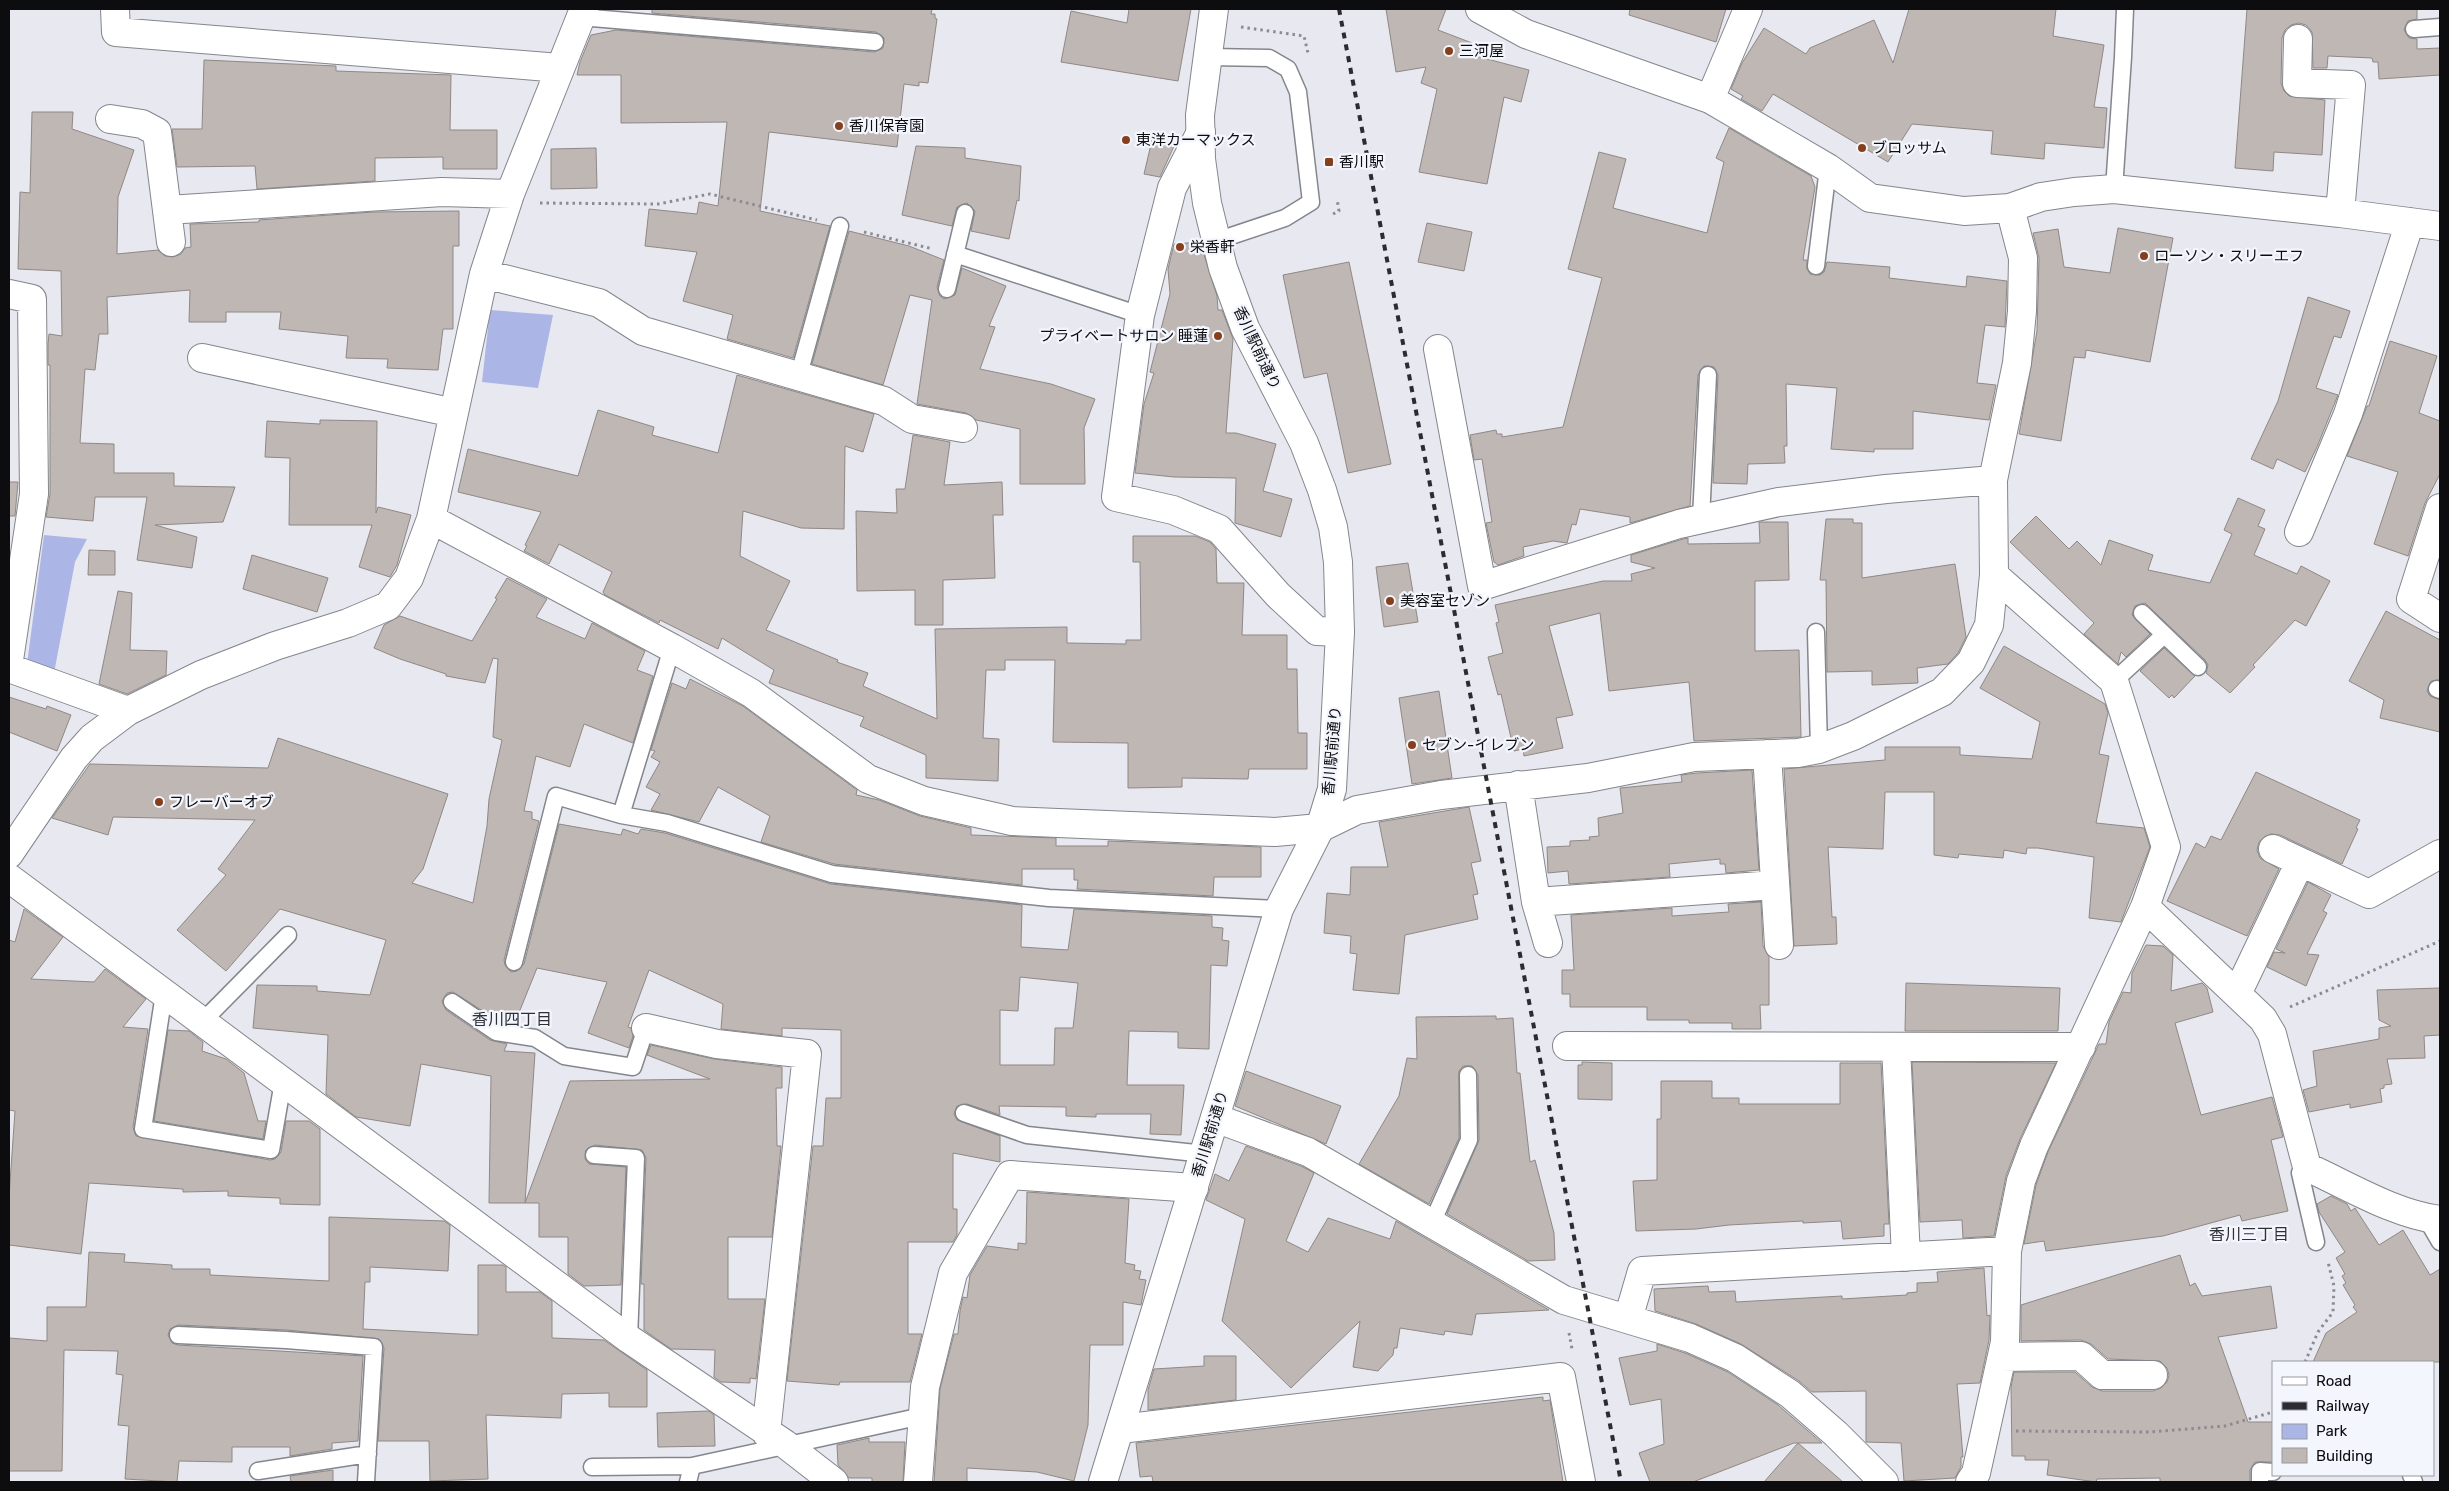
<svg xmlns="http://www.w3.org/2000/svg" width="2449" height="1491" font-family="Rubik,'Noto Sans JP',sans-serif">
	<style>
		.green { fill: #abb6e7 }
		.building { fill: #bfb7b3; stroke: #908884; fill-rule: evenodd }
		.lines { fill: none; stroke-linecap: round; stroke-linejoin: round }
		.lane-casing { stroke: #84868d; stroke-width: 19 }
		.street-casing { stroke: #84868d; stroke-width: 30 }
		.secondary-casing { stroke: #84868d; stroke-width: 30 }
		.path { stroke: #8b8b91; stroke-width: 3; stroke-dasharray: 2.5 4; stroke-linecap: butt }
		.lane { stroke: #fff; stroke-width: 16 }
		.street { stroke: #fff; stroke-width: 28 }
		.secondary { stroke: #fff; stroke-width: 28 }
		.rail { stroke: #2c2c30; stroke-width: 4; stroke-dasharray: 6 6; stroke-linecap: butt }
		.poi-dot { fill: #863f1d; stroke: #f4f6fe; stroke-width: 2 }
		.labels { text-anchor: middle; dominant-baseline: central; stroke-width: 4.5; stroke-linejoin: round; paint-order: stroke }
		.poi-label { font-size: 15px; fill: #0d0d10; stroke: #f4f6fe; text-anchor: start }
		.street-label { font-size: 15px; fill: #0d0d10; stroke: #f4f6fe }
		.neighbourhood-label { font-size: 16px; fill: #2e3036; stroke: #f4f6fe }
	</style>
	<rect width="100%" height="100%" fill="#e7e8f0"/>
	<!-- green -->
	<path class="green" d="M490 310 553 315 538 388 482 382Z
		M44 535 87 539 75 562 54 673 27 664Z"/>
	<!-- building -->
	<path class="building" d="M652 9H932L931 14H935V18L937 19 928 83 919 82V86L904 84 897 147 769 132 760 211 830 226 793 358 727 339 733 315 683 301 697 252 645 246 649 209 697 214 699 202 718 206 727 122 621 123V75H577L580 62 591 35 616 30 874 52 883 48 884 38 876 32 652 13Z
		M1129 9H1191L1178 81 1061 62 1071 11 1127 23Z
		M1386 9H1446L1438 30 1472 43 1468 54 1529 70 1521 102 1504 97 1487 184 1419 172 1437 89 1421 83 1426 67 1396 72Z
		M1630 9H1726L1716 42 1629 15Z
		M1909 9H2056L2053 36 2104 45 2094 107 2107 108 2104 148 2045 143 2044 159 1991 154 1993 131 1912 124 1888 162 1773 94 1762 111 1741 99 1743 96 1731 89 1742 63 1764 28 1806 54 1810 48 1874 20 1893 63Z
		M2247 9H2417V19L2408 21 2404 30 2409 38 2417 39V49L2440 48V75L2379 79 2378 62H2373L2372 58 2328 56 2327 68H2313L2312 32 2306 25 2299 23 2291 25 2285 30 2282 38 2281 83 2284 91 2289 96 2325 100 2322 155 2274 152 2273 171 2235 168Z
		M204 60 336 66V71L451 75 450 130H497V169H443V157L375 158V181L257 189 255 166 177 167 172 129H202Z
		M32 112H73L72 129 134 150 118 197 117 254 158 250 165 256 173 257 181 254 185 248 191 247 190 224 259 222V220L373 212 459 211V246H453V329H443L438 370 387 368 388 359 346 358 348 336 279 329 281 312H226V322H189L190 290 107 297 108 334H99L95 370 85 369 80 443 114 444V473H174V486L235 487 223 522 155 525 197 537 192 568 137 560 147 497H95L93 521 46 517 50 494V365H48V344L49 334 62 336 61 271 18 269 20 192 30 193Z
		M1729 128 1811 176 1815 187 1803 260H1807V269L1810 274 1820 275 1824 272 1827 262 1890 267 1889 278 1966 287 1967 276 2007 281 2005 327 1985 325 1977 383 1996 385 1989 420 1913 411V449H1874V452L1831 449 1837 388 1786 384 1787 446H1784L1785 463 1748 464 1747 484 1713 483 1718 375 1714 367 1704 366 1698 375 1690 506 1630 523V517L1580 509 1576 525 1572 524 1567 543 1553 541 1523 547 1524 556 1498 565 1494 562 1486 523 1492 522 1482 459 1474 460 1470 435 1496 430 1497 434H1502V437L1563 427 1602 278 1568 269 1599 152 1626 159 1613 208 1707 233 1724 162 1716 158Z
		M1152 140 1175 144 1160 177 1144 174Z
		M916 146 965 148V158L1021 166 1019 201 1017 200 1009 239 971 231 975 211 967 203 957 207 952 226 902 215Z
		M596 148 597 188 551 189V149Z
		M1427 223 1472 232 1464 271 1418 262Z
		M2118 228 2173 238 2150 362 2086 350 2085 358 2074 357 2061 441 2019 434 2037 331 2039 258 2033 233 2058 229 2064 267 2110 273Z
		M849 231 909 246 944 260 937 287 940 296 944 299 955 295 962 268 1006 286 989 326 995 327 980 369 1051 384 1095 399 1084 428 1085 484H1020V429L976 420 966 413 917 404 932 300 910 295 883 385 812 364Z
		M1200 242 1217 296 1218 310H1222L1233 339 1226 433H1236L1276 444 1263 491 1292 499 1281 537 1235 523 1236 478 1174 477 1135 473 1144 404 1154 373 1150 372 1170 294 1168 269 1174 244Z
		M1349 262 1391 464 1348 473 1327 373 1304 378 1283 275Z
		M2308 297 2350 311 2341 338 2334 336 2316 388 2338 395 2317 447 2305 472 2277 459 2273 469 2251 459 2278 401Z
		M2390 341 2437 356 2419 413 2440 421V474L2425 503 2408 556 2374 544 2398 472 2347 456 2367 406H2369Z
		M737 375 874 414 863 452 845 446 844 529 801 528 743 511 740 556 790 581 766 630 838 660 837 662 868 673 863 686 937 719 935 629 1067 627V643L1126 644V640H1141L1140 562H1133V536H1195L1210 542 1216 549 1217 583H1244L1242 635H1287V669H1297L1298 733H1307V769H1249L1248 779 1182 778V787L1128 788V743L1053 742 1055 660H1005V670H986L983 738 999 739 998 781 926 778V755L860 726 864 717 769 683 774 670 722 638 718 649 660 620 659 623 605 595 603 592 612 572 559 544 549 564 524 551 527 546 525 545 541 512 458 492 468 449 578 476 598 410 654 427 652 435 718 453Z
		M320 420 377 421 376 513 378 507 411 515 397 565 390 577 359 567 372 525H289L290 458 265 457 267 421 320 424Z
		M913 435 950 442 944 485 1002 482 1003 515H993L995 578 943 580V625H915V590L857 591 856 511 897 513 896 489H905Z
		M9 482H18L15 516H9Z
		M2238 498 2265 510 2258 526 2265 529 2254 555 2297 574 2301 566 2330 581 2306 626 2295 620 2253 665 2255 667 2230 693 2206 673 2208 665 2205 660 2145 603 2135 606 2132 615 2150 634 2126 657 2121 652 2118 664 2084 634 2094 623 2010 542 2036 516 2069 549 2077 541 2101 565 2109 540 2153 555 2148 570 2210 583 2232 534 2224 530Z
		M1826 519H1853V523H1862V578L1955 564 1966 637 1958 653 1948 664 1917 668 1918 683 1872 685V671L1827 672 1826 580H1820Z
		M1759 522H1788L1789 580 1755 581V651L1799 650 1801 737 1694 741 1689 682 1609 691 1600 613 1549 626 1573 715 1556 718 1563 748 1524 756 1523 749 1514 751 1501 694 1498 695 1488 657 1503 653 1496 623 1499 622 1495 605 1603 581H1632L1631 574 1655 568 1631 562V555L1683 539 1688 538V544L1760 543Z
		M89 550 115 551V575H88Z
		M252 555 328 578 317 612 243 589Z
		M1408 563 1418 622 1384 627 1376 567Z
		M507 578 547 599 536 617 585 639 592 623 645 651 637 670 653 676 633 743 584 724 570 767 536 756 524 811 532 812V819L539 821 504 960 505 965 511 972 517 971 524 964 559 824 621 835 623 829 638 834 641 829 665 833 831 884 1022 905 1021 947 1068 950 1074 909 1212 916V927L1223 928 1222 940 1229 941 1227 966 1211 965 1209 1049 1178 1048V1032L1129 1031 1127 1085H1184L1181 1135 1150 1134 1151 1114H1096V1117L1066 1116V1107L999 1106 1000 1115 967 1104 957 1106 954 1114 957 1120 1000 1136V1162L953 1153V1209H957V1235L953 1242H908V1334H922L910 1382H840L839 1385 787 1381 813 1146H823L826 1098H841V1030L782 1028V1036L721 1029 723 1004 649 970 628 1027 631 1028 633 1036 629 1048 588 1033 607 982 537 968 514 1025 500 1022 453 992 447 993 442 1001 446 1010 490 1040 507 1044 504 1051 535 1053 525 1203 570 1081 710 1079 647 1055 651 1045 714 1059 782 1067V1088H776L777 1146H781L772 1237H728V1299H765L756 1379 750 1378V1383L721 1382 714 1377 715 1350 671 1349 644 1330V1284H641L646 1158 642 1150 595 1145 586 1150 585 1159 589 1164 626 1167 621 1285 584 1286 568 1274V1237H539V1203H489L491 1076 421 1064 410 1126 356 1117 326 1094 328 1035 253 1028 257 985 317 986V991L370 995 386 940 280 909 226 971 177 930 226 875 218 869 255 820 113 817 108 835 52 818 90 764 268 768 278 738 448 794 423 869 412 883 473 903 487 826 489 799 502 740 493 737 498 659 493 658 485 683 446 676V674L400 659 374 648 384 625 400 616 472 641 497 599 495 598ZM1020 977 1078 983 1073 1028H1055L1054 1065H1000V1010L1018 1011Z
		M118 591 132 593 130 650 167 651 166 675 127 694 99 684Z
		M2386 611 2440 640V680L2431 681 2427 691 2430 696 2440 700V732L2380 718 2384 700 2349 681Z
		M2004 646 2105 704 2108 713 2099 754 2109 756 2096 823 2144 828 2150 847 2121 922 2089 918 2094 857 2038 848H2027L2026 854 2004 850 2003 858 1959 854 1958 858 1934 855V792H1885L1883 849 1828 847 1832 917H1836L1837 944 1794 946 1784 769 1885 760V747H1960V755L2032 759 2040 722 1980 688Z
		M2164 648 2195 676 2174 698 2172 695 2169 698 2140 671Z
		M690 679 743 706 857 790 856 795 879 800 920 816 971 828V835L1056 838V846H1108V841L1261 847V877H1214L1213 896 1077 889 1078 880H1074V869H1022V885L834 864 761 842 770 816 718 787 699 822 651 810 660 794 646 787 660 762 651 757 655 751 651 750 672 683 686 689Z
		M1439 691 1452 778 1412 784 1399 698Z
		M9 697 46 709 47 706 71 715 57 751 9 732Z
		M1752 770 1759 870 1726 873 1725 864H1720V859L1669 864 1670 877 1569 884 1568 871 1548 873 1547 847 1570 846V841L1590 840 1589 837 1599 836 1598 818 1623 813 1620 788 1682 782 1681 775 1697 773Z
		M2256 772 2360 820 2356 828 2358 829 2342 864 2280 835 2271 834 2264 837 2259 842 2257 850 2260 858 2279 869 2247 936 2167 901 2196 843 2205 848 2211 836 2221 840Z
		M1469 807 1481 861 1471 863 1478 894 1473 895 1478 919 1405 935 1399 994 1353 990 1357 954 1350 953 1351 936 1324 933 1327 893 1350 895 1351 867H1388L1379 822Z
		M2308 882 2331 895 2323 911 2327 913 2307 954 2319 955 2306 986 2267 967 2274 952 2285 953 2276 949Z
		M1761 902 1763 946 1769 957V1005H1760L1761 1029H1732V1023H1689V1020H1647V1007H1570V994H1562V970H1574L1571 915 1672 908V916L1729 912 1728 904Z
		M24 909 63 937 31 979 94 982 105 969 146 999 123 1027 148 1029 133 1127 136 1136 270 1160 275 1159 281 1152 286 1121H309L320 1129V1205L280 1204V1198L228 1196V1191L183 1192V1189L89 1183 81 1254 9 1245V1197L15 1111 9 1110V940L15 942Z
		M2146 945 2163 946 2173 955 2171 991 2202 983 2207 988 2213 1012 2175 1023 2201 1115 2272 1097 2283 1137 2271 1140 2288 1211 2242 1221 2240 1215 2163 1236 2046 1251 2044 1241 2024 1244 2036 1185 2048 1152 2099 1044H2106L2109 1022 2123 992 2131 993 2132 973Z
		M1906 983 2060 988 2058 1031H1905Z
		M2440 988V1035L2424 1036 2425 1058 2387 1059 2392 1084 2384 1085V1088L2380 1089 2382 1102 2350 1108V1104L2309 1112 2303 1090 2317 1086 2313 1051 2379 1039V1028L2391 1026 2379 1020 2377 990Z
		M1496 1016V1019L1513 1018 1517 1073H1520L1530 1162 1535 1160 1554 1233 1555 1260 1528 1261 1447 1214 1479 1140 1478 1075 1472 1066H1463L1459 1071V1138L1429 1204 1359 1164 1399 1096 1407 1058 1417 1059 1416 1017Z
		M168 1030 189 1031 203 1042 202 1051 226 1059 244 1073 258 1121H266L263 1139 154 1121Z
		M1582 1062 1612 1063V1100L1578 1099V1065H1582Z
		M1912 1062 2056 1063 2020 1139 2006 1176 1994 1236 1963 1238 1962 1220 1920 1222Z
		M1840 1063H1881L1889 1224H1884V1236L1843 1239 1841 1221 1803 1223V1221L1729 1225 1696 1229 1636 1231 1633 1181 1657 1180V1119H1661V1081H1712V1098H1739V1104H1840Z
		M1246 1071 1341 1106 1326 1144 1235 1106Z
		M1246 1146 1301 1166 1314 1173 1286 1241 1308 1252 1328 1218 1390 1239 1396 1221 1549 1310 1476 1314 1472 1335 1445 1331 1444 1335 1400 1328 1397 1348H1394L1393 1355 1378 1371 1353 1367 1360 1321 1291 1388 1222 1321 1245 1219 1206 1200 1215 1174 1229 1181Z
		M1027 1192 1129 1199 1125 1263 1135 1265 1134 1270 1141 1271 1139 1279 1146 1280 1141 1305 1123 1302V1345H1090L1088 1425 1074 1481 1037 1472 967 1468V1482H934L940 1389 954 1334H958L960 1311 963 1297 967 1298 970 1275 987 1246 1018 1250V1243L1026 1244Z
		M2331 1196 2347 1204 2351 1211 2355 1208 2379 1245 2403 1230 2430 1275 2440 1269V1362H2313L2326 1333 2357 1312 2353 1307 2355 1305 2343 1285 2346 1283 2342 1276 2345 1274 2336 1258 2345 1252 2319 1212 2317 1204Z
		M329 1217 444 1221 450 1225 448 1271 370 1267V1282H365L363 1329 478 1335V1265H503L506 1267V1292H540L552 1301V1338L604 1340 647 1370V1407H609V1393L562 1394 561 1418 486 1415 488 1479 430 1481 429 1441H378L384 1348 379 1339 287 1330 178 1325 170 1329 168 1335 172 1343 178 1345 363 1356 358 1441 332 1443V1449L290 1456V1447H232V1462L179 1461 177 1482 125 1479 129 1426 118 1425 123 1375 116 1374 118 1351 64 1350 62 1471H9V1338L47 1341V1307H86L89 1252 125 1254 124 1262 172 1265V1269H210V1275L329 1281Z
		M2180 1255 2190 1286 2195 1283 2202 1296 2271 1286 2277 1328 2218 1337 2248 1422H2273V1462H2255L2250 1470V1482H2160V1478L2097 1479 2096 1482 2047 1475 2049 1460H2025V1456H2012L2011 1387 2014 1372H2075L2092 1387 2102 1391H2153L2161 1388 2167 1382 2169 1375 2167 1368 2160 1361 2108 1359 2091 1344 2081 1340 2021 1341V1305Z
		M1984 1268 1987 1316 1990 1315 1989 1340 1980 1383 1957 1384 1963 1457H1961V1467L1955 1478 1904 1481 1901 1443 1866 1442V1391L1812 1392 1799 1381 1741 1344 1696 1324 1655 1311 1654 1289 1708 1286 1709 1292 1735 1291 1736 1302 1842 1296V1299L1907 1295V1293L1917 1292V1283L1938 1282 1937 1272Z
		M1657 1344 1685 1353 1728 1372 1778 1405 1822 1443H1794L1693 1482H1650L1639 1453 1664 1444 1661 1399 1630 1405 1619 1358 1657 1351Z
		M1204 1356H1236V1400L1148 1410V1390L1154 1369 1204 1366Z
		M1543 1397V1401L1550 1400 1563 1482H1153L1152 1476 1140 1477 1136 1443Z
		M709 1411 714 1415 715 1446 658 1447 657 1413Z
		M869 1438V1442H905L903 1482H872V1478H849L838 1465 837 1445Z
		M1798 1443 1843 1482H1764Z
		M333 1470V1482H291L290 1476Z"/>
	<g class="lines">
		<defs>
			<path id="lane" d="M580 17 875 42
				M2414 29 2440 27
				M1208 57 1269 58 1288 69 1298 92 1311 202 1285 218 1216 241
				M2114 189 2123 57 2125 9
				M955 254 1140 315
				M1816 266 1828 168
				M947 289 965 213
				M798 378 840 226
				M1701 519 1708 375
				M2142 613 2198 667
				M1816 632 1819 749
				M2114 681 2164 635
				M2437 689 2440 690
				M621 815 672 648
				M514 962 556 796 621 815 667 823 832 874 1049 898 1279 909
				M164 994 143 1129 271 1150 283 1082
				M452 1002 496 1032 535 1038 564 1056 633 1067 646 1028
				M202 1022 288 935
				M964 1113 1027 1135 1205 1154
				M594 1155 636 1158 629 1339
				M2307 1167 2300 1173 2316 1242
				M2426 1218 2440 1242
				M1432 1223 1469 1140 1468 1075
				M178 1335 286 1340 374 1347 366 1482
				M592 1467 692 1466 922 1416
				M258 1471 368 1454
				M2411 1475 2414 1482
				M688 1482 692 1466
				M2260 1482V1471L2273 1472"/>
			<path id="street" d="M115 9 116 32 560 68
				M1480 9 1526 34 1710 99 1828 168 1870 198 1964 211 2010 208 2041 197 2074 192 2114 189 2340 213 2440 226
				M2298 39 2297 83 2351 85 2340 213
				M1710 99 1748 9
				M110 119 142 124 157 132 171 242
				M1201 132 1172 188 1140 315 1116 497 1173 510 1219 529 1278 595 1317 631 1340 632
				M168 210 442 192 510 194
				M484 274 599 303 643 331 884 401 912 419 963 428
				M9 294 32 299 34 494 9 660
				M1438 349 1482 586 1679 524 1779 502 1886 489 1993 480
				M202 358 454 413
				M2440 508 2411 599 2440 618
				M431 519 672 648 751 693 868 779 924 801 1012 821 1275 832 1320 828 1357 810 1441 795 1588 778 1694 757 1798 753 1819 749 1853 736 1942 692 1971 662 1989 625 1994 575 1993 480 2017 363 2022 311 2023 258 2010 208
				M2299 532 2348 414 2410 222
				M9 668 128 711
				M1767 754 1779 945
				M1518 785 1536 902 1548 943
				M2273 849 2369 894 2440 854
				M9 854 74 758 92 738 128 711 201 675 275 646 348 623 388 606 409 578 431 519 484 274 510 194 584 9
				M9 878 629 1339 785 1444 834 1482
				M1536 902 1775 885
				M2145 907 2263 1019 2272 1034 2307 1167C2349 1186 2394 1214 2440 1220
				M2237 994 2300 862
				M646 1028 717 1044 807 1054 766 1433
				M1567 1046 2081 1047
				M1896 1047 1906 1257
				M1215 1118 1308 1152 1564 1300 1690 1338 1735 1358 1790 1394 1836 1434 1884 1482
				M1628 1319 1642 1271 2007 1251
				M2002 1357 2081 1356 2102 1375H2153
				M1120 1429 1561 1377 1581 1482
				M918 1482 925 1387 953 1273 1010 1175 1194 1188
				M1970 1482 1976 1473 2005 1342 2007 1251 2021 1181 2034 1146 2145 907 2166 847 2114 681 1994 575"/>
			<path id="secondary" d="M1103 1482 1279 909 1320 828 1332 789 1340 632 1338 562 1333 527 1322 490 1304 443 1245 328 1223 268 1207 203 1201 159 1200 115 1214 9"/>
		</defs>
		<!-- lane casing -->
		<use href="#lane" class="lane-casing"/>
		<!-- street casing -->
		<use href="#street" class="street-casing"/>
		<!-- secondary casing -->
		<use href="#secondary" class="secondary-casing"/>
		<!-- path -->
		<path class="path" d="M1241 27 1304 36 1308 53
			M540 203 658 204 710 194 817 220
			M1333 214 1339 211 1337 199
			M864 232 933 249
			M2290 1007 2440 941
			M1569 1333 1572 1349
			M2305 1362 2318 1332 2333 1312 2334 1286 2328 1262
			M2016 1431 2149 1432 2225 1426 2273 1412"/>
		<!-- lane -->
		<use href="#lane" class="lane"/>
		<!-- street -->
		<use href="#street" class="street"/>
		<!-- secondary -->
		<use href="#secondary" class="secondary"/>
		<!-- rail -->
		<path class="rail" d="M1339 9 1621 1482"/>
	</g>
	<!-- markers -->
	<g class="poi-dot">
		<circle cx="1449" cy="51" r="5"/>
		<circle cx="839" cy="126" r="5"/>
		<circle cx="1126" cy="140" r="5"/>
		<circle cx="1862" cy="148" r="5"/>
		<rect x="1324" y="157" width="10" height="10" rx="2.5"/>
		<circle cx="1180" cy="247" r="5"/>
		<circle cx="2144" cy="256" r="5"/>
		<circle cx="1218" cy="336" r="5"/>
		<circle cx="1390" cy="601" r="5"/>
		<circle cx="1412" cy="745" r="5"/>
		<circle cx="159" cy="802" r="5"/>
	</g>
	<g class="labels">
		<!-- poi labels -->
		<g class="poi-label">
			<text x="1459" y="51">三河屋</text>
			<text x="849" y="126">香川保育園</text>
			<text x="1136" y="140">東洋カーマックス</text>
			<text x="1872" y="148">ブロッサム</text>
			<text x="1339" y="162">香川駅</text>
			<text x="1190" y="247">栄香軒</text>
			<text x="2154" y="256">ローソン・スリーエフ</text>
			<text x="1208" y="336" text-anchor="end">プライベートサロン 睡蓮</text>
			<text x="1400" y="601">美容室セゾン</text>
			<text x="1422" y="745">セブン-イレブン</text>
			<text x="169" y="802">フレーバーオブ</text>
		</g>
		<!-- street labels -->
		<g class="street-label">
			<text transform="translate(1257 348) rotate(65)">香川駅前通り</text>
			<text transform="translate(1332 751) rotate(-85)">香川駅前通り</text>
			<text transform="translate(1210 1134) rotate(-73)">香川駅前通り</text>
		</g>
		<!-- neighbourhood labels -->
		<g class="neighbourhood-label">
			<text x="512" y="1019">香川四丁目</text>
			<text x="2249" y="1234">香川三丁目</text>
		</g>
	</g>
	<!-- border -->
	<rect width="2449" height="1491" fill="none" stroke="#0d0d10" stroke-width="20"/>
	<!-- legend -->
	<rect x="2272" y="1361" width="162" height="115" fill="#f4f6fe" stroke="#98999f"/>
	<rect x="2282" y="1377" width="25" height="8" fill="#ffffff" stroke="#98999f"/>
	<text x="2316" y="1386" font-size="15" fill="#0d0d10">Road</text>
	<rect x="2282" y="1402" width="25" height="8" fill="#2c2c30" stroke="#98999f"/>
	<text x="2316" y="1411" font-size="15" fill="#0d0d10">Railway</text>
	<rect x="2282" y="1424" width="25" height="15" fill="#abb6e7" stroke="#98999f"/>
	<text x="2316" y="1436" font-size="15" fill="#0d0d10">Park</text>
	<rect x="2282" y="1448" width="25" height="15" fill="#bfb7b3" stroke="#98999f"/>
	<text x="2316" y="1461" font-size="15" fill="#0d0d10">Building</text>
</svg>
